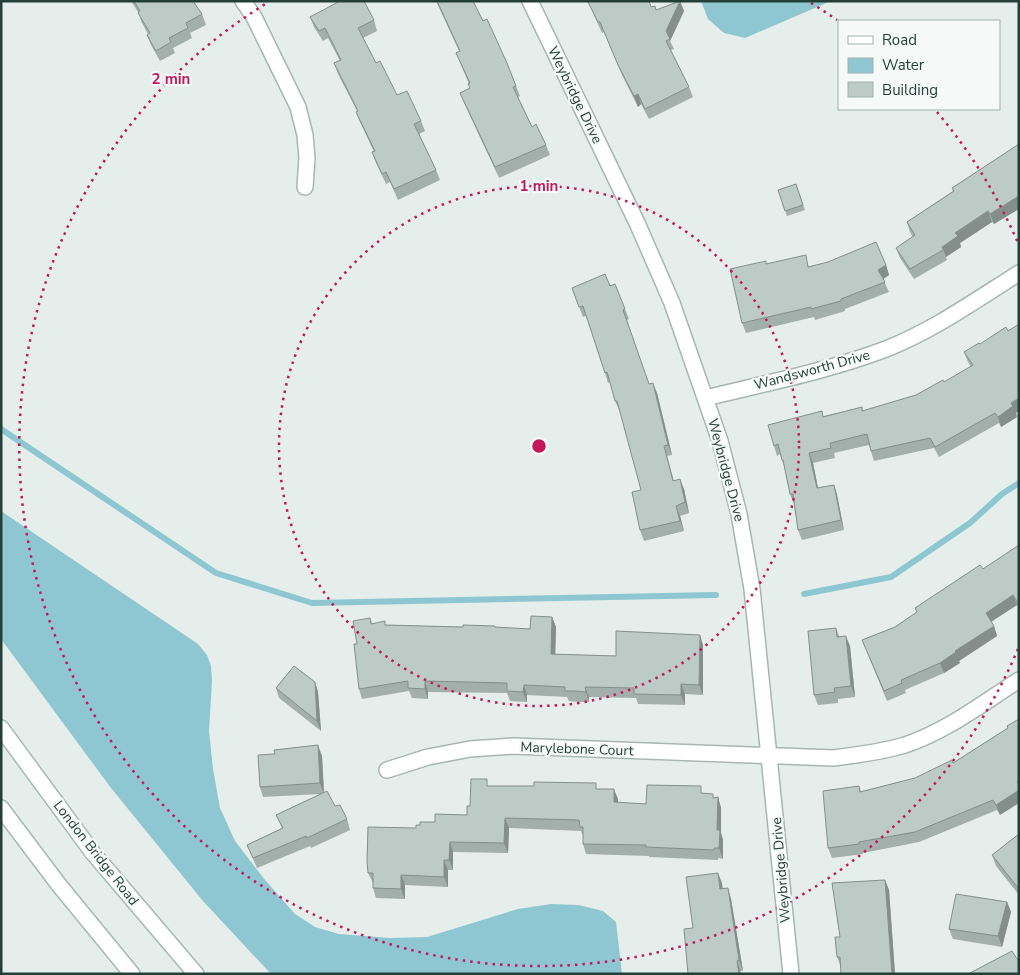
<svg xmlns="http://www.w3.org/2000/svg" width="1020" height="975" font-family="'Nunito Sans',sans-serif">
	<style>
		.water { fill: #8ec7d1 }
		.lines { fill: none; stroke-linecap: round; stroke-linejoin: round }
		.stream { stroke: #8ec7d1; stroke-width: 6 }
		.minor-casing { stroke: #a7b6b1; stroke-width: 18 }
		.secondary-casing { stroke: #a3b9b1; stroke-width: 18 }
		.minor { stroke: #fff; stroke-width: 15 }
		.secondary { stroke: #fff; stroke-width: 15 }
		.wall { fill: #a3afaa }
		.shaded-wall { fill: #848e8b }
		.building { fill: #bdcbc6; stroke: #848e8b }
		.ring { fill: none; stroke: #c2185b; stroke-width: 2.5; stroke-dasharray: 2.5 5 }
		.labels { text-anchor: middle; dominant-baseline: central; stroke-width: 4.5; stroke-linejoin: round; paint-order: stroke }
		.street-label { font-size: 14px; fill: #243f38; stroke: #f5faf8 }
		.centre { fill: #c2185b; stroke: #f5faf8; stroke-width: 2.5 }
		.ring-label { font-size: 15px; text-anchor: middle; font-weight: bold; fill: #c2185b; stroke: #f5faf8; stroke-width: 4.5; stroke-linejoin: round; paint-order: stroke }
	</style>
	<rect width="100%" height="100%" fill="#e5eeea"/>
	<!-- water -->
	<path class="water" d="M701 1H831L745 38 724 33 708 19Z
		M1 511 198 644 207 655 211 666 212 681 209 731 213 769 220 808 235 841 265 880 295 914 315 927 339 934 390 938 427 937 518 909 551 904 579 905 603 911 616 922 622 974H271L203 901 111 788 1 639Z"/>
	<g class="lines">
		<!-- stream -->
		<path class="stream" d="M1 429 216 573 312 603 716 595
			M804 594 891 577 970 523 1002 494 1019 483"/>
		<defs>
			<path id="minor" d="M243 1 254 17 298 107 305 135 307 158 305 187
				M530 1 638 225 672 303 720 441 739 514 752 589 791 974
				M706 398C766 383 828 371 886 349 934 330 976 300 1019 273
				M387 770 428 757 470 749 513 746 833 758C858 755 882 752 905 745 947 731 983 703 1019 680"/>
			<path id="secondary" d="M1 728 93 853 196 974
				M1 808 59 885 132 974"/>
		</defs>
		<!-- minor casing -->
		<use href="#minor" class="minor-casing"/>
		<!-- secondary casing -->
		<use href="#secondary" class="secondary-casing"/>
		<!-- minor -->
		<use href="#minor" class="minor"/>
		<!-- secondary -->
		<use href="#secondary" class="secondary"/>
	</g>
	<!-- wall -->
	<path class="wall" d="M131 1H193L202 14 206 25 190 33 192 38 173 48 175 53 160 61 151 45 147 35 148 34 142 23 138 12Z
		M436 1H473L483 21 507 63 520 96 518 97 532 127 546 145 550 155 499 178 464 103 460 93 470 88 468 84H469L456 53 459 51Z
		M680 1 684 11 670 41 674 49 671 50 689 87 693 97 649 119 641 104 638 107 622 75 604 32 602 33 588 2 651 7 656 10Z
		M310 17 374 20 377 31 363 38 376 63 397 95 421 121 425 131 419 134 436 170 440 180 398 200 390 182 386 184 376 163 372 152H374L360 122 356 112 357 111 338 74 334 63 340 61 328 38 323 41 314 27Z
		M1019 144V209L994 224 992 222 960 243 961 247 946 257 947 260 914 279 900 258 896 248 913 237 910 232 907 222 953 191 952 188Z
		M796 184 805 210 787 216 778 190Z
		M767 264 810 266 886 265 889 275 883 279 889 292 845 309V311L815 320 814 317 746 333 742 323Z
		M610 286 625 309 629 319 627 320 649 384 657 393 672 455 667 456 674 481 684 489 689 513 680 516 684 531 644 541 640 530 641 490 620 412 615 401 610 382 608 383 605 373 586 316 583 317 572 288Z
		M964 352 1016 413 1017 417 1001 427 999 423 939 457 934 448 874 461 869 445 834 453 835 458 813 463 818 488 834 485 837 495 844 530 802 540 798 530 794 504 790 494 785 469 780 454 777 456 774 446 824 416 862 407 863 411 916 395 944 382 971 367 968 362Z
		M1019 545V608L1017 605 991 622 994 626 997 636 959 661 960 663 944 673 905 690 906 693 887 701 862 640 895 627 917 612 915 608 983 569Z
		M552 617 556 627 555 654 616 656 703 645V695L685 694V705L638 704 636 698 589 697V702H579L569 701 567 697 527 695V702L510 701 507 693 428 692V699L412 698 409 691 362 699 359 689 370 618 372 623 386 625 530 629Z
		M836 628 839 636 850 646 855 697 838 699V703L818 705 814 695Z
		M315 682 318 692 321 731 279 698 276 688Z
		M1019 719 1000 815 997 810 919 842 863 853V854L832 858 828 848 859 786 861 792 915 778 953 763 1008 728 1007 726Z
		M322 756 324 792 335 806 347 819 350 830 311 848 310 846 257 868 247 845 282 828 276 815 320 794 263 797 260 787Z
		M490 786 598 789 618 799V803L646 804 704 793 715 798 718 797 721 808V833L723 840V859L718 858V860L649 857V856L586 854 583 844V835L581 831 509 828 508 853 453 852V870H448V887L405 885V899L376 898 373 888V883L368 873 416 828 420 825 467 815 470 806Z
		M1019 834V895L996 866 992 855Z
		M885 880 889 890 895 974H841V967L837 957 840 937Z
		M722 883V889L728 888 731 899 743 971H740L741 974H688L693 928Z
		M1007 902 1011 912 1002 947 953 939 949 929Z"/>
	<!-- shaded-wall -->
	<path class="shaded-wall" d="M680 1 684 11 670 41 666 31Z
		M638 94 641 104 638 107 634 96Z
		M1019 196V209L994 224 990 214Z
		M988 211 992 222 960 243 961 247 946 257 942 247 955 233Z
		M886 265 889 275 882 280 878 270Z
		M653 383 657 393 672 455 668 445Z
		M1019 398V411L1016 413 1017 417 1001 427 998 417 1011 403Z
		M809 453 813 463 820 498 817 488Z
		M680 479 684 489 689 513 685 502Z
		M834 485 837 495 844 530 841 520Z
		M676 506 680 516 684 531 680 521Z
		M1013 595 1017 605 989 623 986 613Z
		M552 617 556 627 555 664 551 654Z
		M994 626 997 636 959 661 960 663 944 673 940 663 955 651Z
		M700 635 703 645V695L699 685Z
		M846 636 850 646 855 697 851 686Z
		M425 681 428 692V699L425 689Z
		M315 682 318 692 321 731 317 721Z
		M681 684 685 694V705L681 695Z
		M524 685 527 695V702L523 692Z
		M585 687 589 697V702L586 692Z
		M318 745 322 756 324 794 320 783Z
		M614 789 618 799V813L614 802Z
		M1019 790V803L1000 815 996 805Z
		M718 797 721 808V833L723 840V859L719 848 717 830Z
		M505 818 509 828 508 853 504 843Z
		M450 842 453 852V870L449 860Z
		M444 860 448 870V887L444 877Z
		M718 873 722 883 724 899 720 889Z
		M401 875 405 885V899L401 889Z
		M885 880 889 890 895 974H892Z
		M728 888 731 899 743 971 739 960Z
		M1007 902 1011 912 1002 947 998 936Z
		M737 961 740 971 741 974H739Z"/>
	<!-- building -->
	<path class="building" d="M134 1H193L202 14 186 23 188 28 169 38 171 42 156 51 147 35 150 33 138 13 140 11Z
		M340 1H364L374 20 358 28 376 63 380 61 397 95 407 91 421 121 414 124 436 170 394 189 386 172 382 174 372 152 375 151 356 112 358 111 334 63 341 60 325 28 319 31 310 17Z
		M437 1H473L483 21 487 19 507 63 516 86 513 87 532 127 536 124 546 145 495 167 460 93 470 88 468 84 470 83 456 53 460 51Z
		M590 1H649L651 7 655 6 656 10 680 1 666 31 670 39 666 41 689 87 645 109 638 94 634 96 618 65 600 22H598L588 2Z
		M1019 144V196L990 214 988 211 955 233 958 236 942 247 943 250 910 269 896 248 915 235 907 222 954 191 952 188Z
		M796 184 803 205 785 211 778 190Z
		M876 242 886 265 878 270 885 282 841 299V301L811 309V307L742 323 730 269 766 261V264L806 255 808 267 828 262Z
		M605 274 610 286 615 284 625 309 623 310 649 384 653 383 668 445 664 446 673 481 680 479 685 502 676 506 680 521 640 530 632 492 641 490 617 401H615L607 372 605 373 583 306 579 307 572 288Z
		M1019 324V398L1011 403 1013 406 998 417 995 413 935 447 930 438 871 451 867 434 830 443 831 448 809 453 817 488 834 485 841 520 798 530 793 494H790L783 460H782L778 444 774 446 768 425 822 411 823 417 862 407V411L916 395 943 380 944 382 973 365 964 352 979 343 980 344 1006 327 1008 331Z
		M1019 545V604L1013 595 986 613 994 626 955 651 956 652 940 663 901 680 902 683 884 691 862 640 895 627 917 612 915 608 980 565 983 569Z
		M531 616 552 617 551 654 616 656V631L700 635 699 685 681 684V695L634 694V688L585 687 586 692 575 691H565V687L524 685 523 692 507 691V683L425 681V689L408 688V681L359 689 354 644H357L353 621 370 618 371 624 385 621V625L463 627V625L495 626V627L530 629Z
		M836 628 837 637 846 636 851 686 834 688 835 692 814 695 808 631Z
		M294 666 315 682 317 721 276 688Z
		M1019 719V781L1017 782 1019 784V790L996 805 993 800 915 832 859 842V844L828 848 823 791 859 786 860 792 915 778 952 760 953 763 1008 728 1007 726Z
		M318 745 320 783 260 787 258 755 275 754 274 750Z
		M471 779H487V786H534V782L596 783V789H614V802L646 804 647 785 701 786V793L713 794V798L718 797 717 830H720L719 848H714V850L646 847V845L583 844V827H580L579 820 505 818 504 843 450 842 449 860H444V877L401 875V889L373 888V873H368L367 861 368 827 416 828V825H420V822H435V814L467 815V806H470Z
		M327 791 335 806 340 805 347 819 307 838 306 836 253 858 247 845 283 828 276 815Z
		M1019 834V889L992 855Z
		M718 873 720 889 728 888 739 960 737 961 739 974H688L684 929 693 928 686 877Z
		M885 880 892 974H841L840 957H837L835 937H840L832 883Z
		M956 894 1007 902 998 936 949 929Z
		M1012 951 1019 962V974H968Z"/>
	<!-- distance rings -->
	<g class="ring">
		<circle cx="539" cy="446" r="260"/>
		<path d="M1018 649A520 520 0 1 1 267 3M811 3A520 520 0 0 1 837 20M937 112A520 520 0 0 1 1018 243"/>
	</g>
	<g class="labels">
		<!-- street labels -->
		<g class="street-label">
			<text transform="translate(575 95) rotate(64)">Weybridge Drive</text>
			<text transform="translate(812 370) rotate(-15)">Wandsworth Drive</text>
			<text transform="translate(726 470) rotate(75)">Weybridge Drive</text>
			<text transform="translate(577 749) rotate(2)">Marylebone Court</text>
			<text transform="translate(96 853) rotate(52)">London Bridge Road</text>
			<text transform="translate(781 870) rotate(-95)">Weybridge Drive</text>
		</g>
	</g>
	<circle cx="539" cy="446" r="8" class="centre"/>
	<g class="ring-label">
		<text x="171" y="84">2 min</text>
		<text x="539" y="191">1 min</text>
	</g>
	<!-- border -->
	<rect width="1020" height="975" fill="none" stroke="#243f38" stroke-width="5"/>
	<!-- legend -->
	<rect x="838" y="20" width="162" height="90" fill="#f5faf8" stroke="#a1afab"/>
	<rect x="848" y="36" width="25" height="8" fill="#ffffff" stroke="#a1afab"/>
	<text x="882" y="45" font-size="15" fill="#243f38">Road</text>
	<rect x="848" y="58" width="25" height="15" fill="#8ec7d1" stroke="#a1afab"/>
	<text x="882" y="70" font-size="15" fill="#243f38">Water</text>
	<rect x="848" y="82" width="25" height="15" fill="#bdcbc6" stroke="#a1afab"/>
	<text x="882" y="95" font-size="15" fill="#243f38">Building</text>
</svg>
